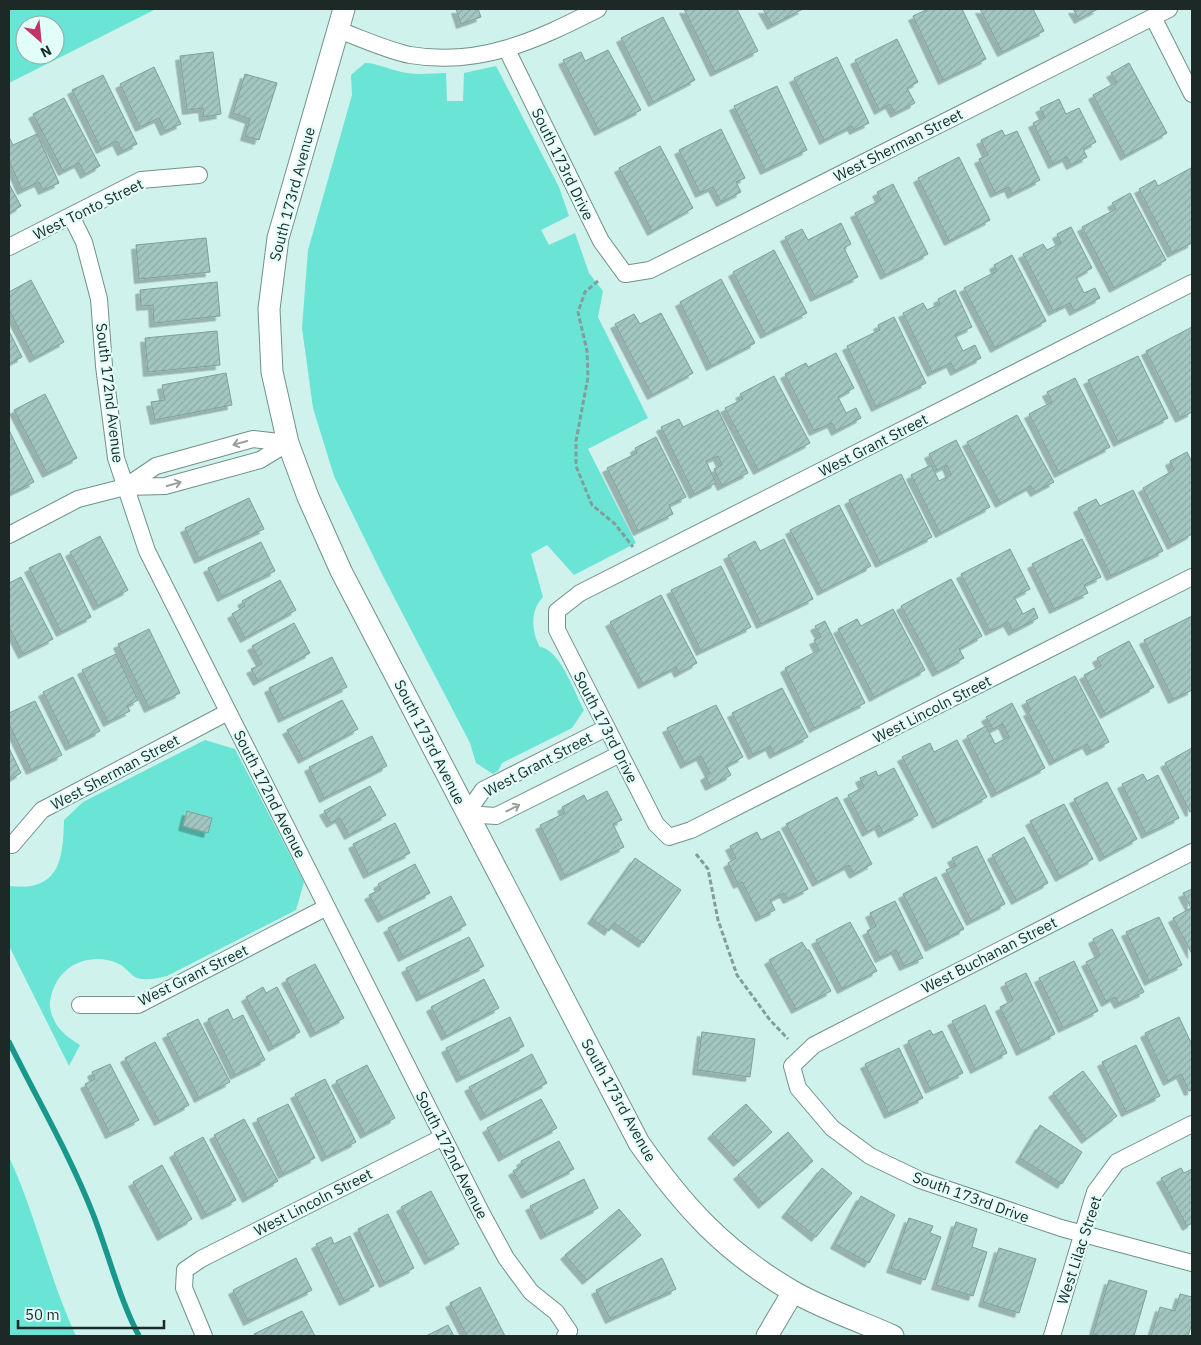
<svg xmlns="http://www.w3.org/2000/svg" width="1201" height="1345" font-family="'IBM Plex Sans',sans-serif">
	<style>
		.green { fill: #6ae4d5; fill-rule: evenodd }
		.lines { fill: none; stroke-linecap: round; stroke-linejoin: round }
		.stream { stroke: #18988c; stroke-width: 5.5 }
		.building { fill: url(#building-hatch); stroke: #7e9f9a; filter: url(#shadow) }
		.minor-casing { stroke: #70918c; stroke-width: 18 }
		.tertiary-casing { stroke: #70918c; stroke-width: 23 }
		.path { stroke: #839d99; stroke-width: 3; stroke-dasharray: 5 2.5; stroke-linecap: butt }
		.minor { stroke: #fff; stroke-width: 16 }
		.tertiary { stroke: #fff; stroke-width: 21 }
		.oneway { stroke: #999f9e }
		.labels { text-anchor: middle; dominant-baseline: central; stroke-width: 4.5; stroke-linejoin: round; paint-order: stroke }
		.street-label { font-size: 15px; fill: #1c2927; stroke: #e2fef9 }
	</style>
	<defs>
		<pattern id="building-hatch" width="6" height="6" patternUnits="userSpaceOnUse" patternTransform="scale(1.25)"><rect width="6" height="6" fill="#a4c6c0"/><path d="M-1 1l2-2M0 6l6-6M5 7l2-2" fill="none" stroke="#8daaa5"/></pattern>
		<filter id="shadow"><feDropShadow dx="-4.5" dy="4.5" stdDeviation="0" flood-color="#0004"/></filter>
	</defs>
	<rect width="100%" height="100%" fill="#cff2ec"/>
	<!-- green -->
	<path class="green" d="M9 9H156L9 83ZM25 25H55V55H25Z
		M365 63C378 63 392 71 407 73 419 75 433 73 446 73L447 101H463L464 73 496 66 559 187 569 216 541 230 549 245 575 233 589 273 603 291 598 317 648 418 588 449 636 543 574 575 547 545 531 554 543 597C530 611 531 631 540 647 560 649 575 694 584 710L572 728 502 763 498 771 493 774 476 763 470 743 383 576 334 476 313 408 302 328 308 250 352 95 351 75Z
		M205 740 235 749 304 882 296 910 167 976C158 978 147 981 137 978 130 975 126 967 119 964 97 953 68 960 56 983 52 991 48 1002 51 1012 55 1028 67 1037 80 1045L69 1066 9 946V886C59 892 63 861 64 820L83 802Z
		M9 1157C36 1215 49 1278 76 1336H9Z"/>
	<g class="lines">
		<!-- stream -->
		<path class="stream" d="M9 1042C37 1099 70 1155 93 1214 109 1255 119 1298 139 1336"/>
	</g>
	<!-- building -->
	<path class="building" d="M456 9H478L481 17 461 24Z
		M684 9H737L758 51 715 72Z
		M763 9H803L772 25Z
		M928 9H962L986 59 943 80 913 16Z
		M980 9H1033L1044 31 1002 52Z
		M1073 9H1098L1079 19Z
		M663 17 695 80 653 102 621 38Z
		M897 39 918 82 907 88 915 103 895 113 890 104 879 110 855 60Z
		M608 50 641 110 599 131 563 60 581 52 585 61Z
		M213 52 221 114 204 117 203 108 187 110 180 56Z
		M837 57 869 123 854 130 852 126 824 140 794 78Z
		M1129 63 1167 133 1125 156 1093 95 1117 82 1111 73Z
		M154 67 181 124 165 131 159 118 140 127 120 84Z
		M245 74 277 83 259 140 245 136 250 119 233 113Z
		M103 75 137 144 122 151 117 141 101 149 72 90Z
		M777 86 807 150 765 170 734 106Z
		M64 98 100 166 85 174 79 163 63 171 33 114Z
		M1059 99 1066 114 1079 108 1096 142 1083 149 1087 157 1071 165 1067 157 1053 164 1033 123 1045 117 1040 108Z
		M721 129 745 178 736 182 741 192 721 202 713 187 700 193 679 150Z
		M1002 130 1005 136 1017 131 1040 180 1012 194 1009 187 995 193 979 159 988 155 981 140Z
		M37 134 59 183 43 190 39 182 22 190 9 161V137L13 145Z
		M660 146 693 208 652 231 619 168Z
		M959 157 990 220 949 241 918 178Z
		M1191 168 1192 243 1172 253 1139 189 1155 180 1158 186Z
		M9 184 21 206 9 213Z
		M893 184 928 254 885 275 855 213 881 200 877 192Z
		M1130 193 1166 260 1114 288 1082 227 1116 209 1112 203Z
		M841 223 851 244 844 248 858 277 815 297 785 237 802 229 808 240Z
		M1071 227 1092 268 1076 277 1084 293 1095 288 1100 298 1074 311 1070 303 1053 311 1023 254 1043 244 1047 250 1061 243 1057 234Z
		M206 238 210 272 139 279 136 245Z
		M774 250 807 313 765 334 733 272Z
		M1012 255 1046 321 995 348 964 288 997 271 994 265Z
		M721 279 755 343 711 366 680 302Z
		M31 280 64 342 34 358 9 310V292Z
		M217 282 220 316 154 323 153 305 141 306 140 290Z
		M955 290 972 327 955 335 963 351 975 345 981 358 955 371 951 363 932 372 903 313 923 303 927 310 940 304 938 299Z
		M661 313 693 373 652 395 615 324 634 314 640 324Z
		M894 317 926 383 876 407 847 346 880 330 878 325Z
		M1192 327V412L1180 418 1146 351Z
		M9 331 22 357 9 364Z
		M217 331 220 365 148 372 145 338Z
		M836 353 854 388 838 397 846 413 856 408 861 418 836 431 832 423 814 431 785 374 806 363 808 367Z
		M1138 356 1168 418 1118 442 1088 380Z
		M226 373 232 405 155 420 151 402 165 400 162 385Z
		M774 376 810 443 758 470 725 408 743 399 740 394Z
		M1075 378 1110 447 1059 473 1029 414 1052 402 1047 392Z
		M45 394 77 458 47 473 14 410Z
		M718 410 748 473 722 486 714 469 722 465 718 456 706 461 716 483 694 494 661 427 679 419 683 427Z
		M1017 415 1054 482 1035 492 1031 486 1000 503 967 442Z
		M9 430 34 482 9 494Z
		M656 437 686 497 669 505 673 514 638 531 607 468 637 453 635 448Z
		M956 440 990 507 940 533 911 475 931 465 939 481 951 475 947 465 937 470 929 454Z
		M1187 452 1192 462V534L1172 545 1143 488 1174 470 1170 461Z
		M901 474 932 537 880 563 849 500Z
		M1133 490 1163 551 1111 576 1078 508 1096 499 1100 506Z
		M249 498 264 529 199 559 185 528Z
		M839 505 871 566 822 591 790 530Z
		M100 536 128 590 98 606 70 552Z
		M784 539 813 599 761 624 728 555 755 541 760 551Z
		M1082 539 1101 577 1084 585 1088 593 1054 609 1032 564Z
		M261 542 275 571 222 597 208 568Z
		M1010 549 1030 589 1014 597 1023 614 1034 608 1038 618 1013 631 1008 622 990 631 961 574Z
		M60 553 91 617 61 632 29 568Z
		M721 566 751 627 701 651 671 590Z
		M21 577 53 639 23 654 9 627V583Z
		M951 579 982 636 959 649 964 658 937 672 901 606Z
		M280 580 296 610 245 638 232 614 245 606 242 601Z
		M661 595 697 663 679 673 676 667 643 684 610 622Z
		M893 609 925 670 874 697 838 629 857 619 861 626Z
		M1192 616V690L1173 699 1144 640Z
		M825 621 865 703 814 728 785 668 819 650 814 640 821 637 815 626Z
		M294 623 310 653 258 681 251 669 262 664 252 646Z
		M149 629 180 693 149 708 118 644Z
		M1129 641 1154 687 1105 714 1084 675 1101 666 1097 658Z
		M116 654 138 700 127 706 130 711 108 722 82 670Z
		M332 657 347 687 283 718 269 688Z
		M1075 676 1109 742 1091 751 1087 744 1054 761 1028 712 1031 710 1026 701Z
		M73 677 100 731 70 746 43 692Z
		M782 688 808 737 774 754 770 746 753 755 732 713Z
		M342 700 358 729 303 759 287 730Z
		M35 701 62 755 31 770 9 724V713Z
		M1012 703 1045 768 996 793 967 736 986 726 995 744 1009 737 1003 724 993 729 986 717Z
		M716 705 743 757 726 766 731 775 710 786 705 776 710 773 701 756 685 764 667 728Z
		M372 736 387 766 324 798 309 767Z
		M957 740 987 797 937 824 902 757 930 743 934 752Z
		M9 748 21 773 9 780Z
		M1192 748V811L1190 812 1165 763Z
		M894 768 918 815 883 833 879 825 867 832 848 795 864 787 860 778 876 771 878 776Z
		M1143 774 1147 781 1158 775 1179 818 1146 834 1122 784Z
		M1107 782 1137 839 1104 857 1074 799Z
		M370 786 386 815 349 835 340 818 331 823 324 811Z
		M607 791 622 820 613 824 624 847 565 876 540 825 565 813 562 807 584 795 587 801Z
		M837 797 872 864 854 874 849 865 817 882 786 824Z
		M1064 804 1093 859 1060 877 1030 821Z
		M187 811 212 818 208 833 183 826Z
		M395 823 410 853 368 874 353 844Z
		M779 831 808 889 788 899 784 893 770 900 775 910 760 917 742 882 738 884 728 863 736 858 730 846 757 832 761 840Z
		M1024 837 1048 883 1016 900 992 855Z
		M977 846 1005 904 971 921 946 870 956 866 952 858Z
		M635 858 681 890 643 943 614 923 609 931 592 919Z
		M415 864 430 893 382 918 369 895 381 889 378 884Z
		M936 877 964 929 930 947 903 894Z
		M1192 889V954L1173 918 1191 908 1183 893Z
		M451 896 466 925 403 957 388 928Z
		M895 901 923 958 904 966 896 950 880 958 867 931 876 926 870 913Z
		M1159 917 1182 965 1149 981 1126 932Z
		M850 922 877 971 842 989 816 940Z
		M1112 929 1144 992 1119 1004 1115 997 1106 1002 1086 962 1100 955 1093 939Z
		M469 937 484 966 421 997 406 968Z
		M802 942 807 950H809L831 991 796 1009 769 960Z
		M1074 961 1098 1011 1063 1028 1039 978Z
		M315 964 344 1018 315 1033 286 979Z
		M1026 973 1055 1034 1021 1051 1000 1007 1013 1000 1005 983Z
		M484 979 499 1008 446 1036 431 1007Z
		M263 987 266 993 277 987 300 1032 273 1047 246 997Z
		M985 1005 1007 1053 975 1069 952 1021Z
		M228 1009 233 1020 243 1015 265 1060 235 1075 208 1019Z
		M510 1017 524 1046 461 1078 446 1048Z
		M1179 1017 1192 1045V1090L1189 1091 1181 1074 1168 1081 1145 1033Z
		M198 1019 230 1082 199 1098 167 1034Z
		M930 1030 933 1035 942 1031 963 1073 930 1089 908 1041Z
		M702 1032 755 1039 750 1077 697 1070Z
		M155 1042 189 1105 159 1121 125 1058Z
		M1136 1045 1160 1096 1126 1112 1102 1062Z
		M899 1048 923 1098 889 1114 865 1064Z
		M532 1054 547 1083 485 1116 469 1087Z
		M110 1064 139 1120 110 1134 85 1084 95 1079 92 1072Z
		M367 1065 395 1118 365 1134 336 1081Z
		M1083 1071 1117 1116 1086 1139 1053 1093Z
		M325 1079 356 1142 326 1157 295 1094Z
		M541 1099 557 1128 503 1157 487 1128Z
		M288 1104 315 1158 283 1174 257 1119Z
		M746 1104 772 1132 738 1162 712 1134Z
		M244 1119 278 1181 247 1198 214 1135Z
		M1040 1125 1082 1152 1062 1184 1020 1158Z
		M788 1132 813 1161 763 1204 738 1175Z
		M203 1137 236 1200 206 1215 174 1153Z
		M559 1141 574 1169 526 1194 513 1171 523 1165 521 1161Z
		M162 1165 192 1219 162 1236 133 1182Z
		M822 1168 852 1193 816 1237 786 1213Z
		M1181 1168 1184 1173 1192 1169V1223L1187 1226 1161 1178Z
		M584 1179 598 1208 545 1235 530 1206Z
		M431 1191 459 1244 429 1260 401 1207Z
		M861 1196 895 1215 869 1263 835 1244Z
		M619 1209 641 1235 587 1280 565 1255Z
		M388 1214 414 1268 384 1283 358 1229Z
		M909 1218 933 1226 930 1233 941 1237 925 1280 891 1268Z
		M956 1222 977 1229 972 1247 987 1252 973 1296 936 1285Z
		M350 1236 374 1286 344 1301 316 1244 331 1237 334 1244Z
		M999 1248 1036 1259 1019 1313 983 1302Z
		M296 1258 312 1290 248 1321 233 1290Z
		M662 1258 676 1289 610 1319 596 1290Z
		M1109 1280 1147 1291 1134 1336H1101L1093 1334Z
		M480 1287 505 1336H467L450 1303Z
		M1180 1294 1192 1297V1323L1188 1336H1151L1160 1307 1175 1311Z
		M302 1311 315 1336H255L254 1334Z
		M448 1325 454 1336H426Z"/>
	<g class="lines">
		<defs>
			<path id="minor" d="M1153 17 1192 94
				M338 30C361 38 386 50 410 55 480 67 537 40 598 9
				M507 50 601 241 625 274 650 270 1169 9
				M71 216 84 242 99 299 104 366 116 458 147 551 481 1212 506 1258 531 1292 556 1312 569 1331 565 1336
				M9 247 141 180 199 175
				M1192 283 580 593 557 611V630L656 824 669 837 691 830 1192 577
				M125 487 156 466 253 439 288 443
				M9 535 78 499 125 487 165 486 260 460 288 443
				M606 728 483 790 466 814 496 816 620 754
				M12 845 42 810 228 712
				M1192 852 814 1045 792 1066 798 1088 832 1128 870 1156 920 1180 1061 1228 1192 1263
				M80 1005H138L327 907
				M204 1336 184 1288 185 1270 201 1259 443 1137
				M1052 1336 1095 1192 1117 1162 1192 1124"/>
			<path id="tertiary" d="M344 9 278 238 269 309 272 372 288 443 308 497 341 571 639 1143C684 1207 724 1251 792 1291 823 1309 860 1321 893 1336
				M767 1336 793 1292"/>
		</defs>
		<!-- minor casing -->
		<use href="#minor" class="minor-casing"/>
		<!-- tertiary casing -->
		<use href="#tertiary" class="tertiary-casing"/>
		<!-- path -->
		<path class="path" d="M598 281 585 292 578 312 587 351 588 377 576 441V466L592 505 615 524 633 547
			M696 854 708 869 718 920 737 975 770 1020 788 1039"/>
		<!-- minor -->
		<use href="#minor" class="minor"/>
		<!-- tertiary -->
		<use href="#tertiary" class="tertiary"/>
	</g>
	<!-- one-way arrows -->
	<defs><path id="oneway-shaft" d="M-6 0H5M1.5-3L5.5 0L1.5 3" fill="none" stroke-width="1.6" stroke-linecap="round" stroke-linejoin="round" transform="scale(1.25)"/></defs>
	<g class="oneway">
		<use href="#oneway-shaft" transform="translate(240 443) rotate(165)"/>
		<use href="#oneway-shaft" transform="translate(174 484) rotate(-15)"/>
		<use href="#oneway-shaft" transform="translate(513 808) rotate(-27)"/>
	</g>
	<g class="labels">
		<!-- street labels -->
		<g class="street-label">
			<text transform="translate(898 145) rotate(-27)">West Sherman Street</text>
			<text transform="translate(563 164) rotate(64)">South 173rd Drive</text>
			<text transform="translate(292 194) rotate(-75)">South 173rd Avenue</text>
			<text transform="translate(88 209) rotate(-26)">West Tonto Street</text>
			<text transform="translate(110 393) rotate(83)">South 172nd Avenue</text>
			<text transform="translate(873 445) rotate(-27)">West Grant Street</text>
			<text transform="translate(932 709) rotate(-27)">West Lincoln Street</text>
			<text transform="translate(606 727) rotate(63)">South 173rd Drive</text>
			<text transform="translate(430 742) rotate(63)">South 173rd Avenue</text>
			<text transform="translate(538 764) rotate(-28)">West Grant Street</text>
			<text transform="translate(115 772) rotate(-28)">West Sherman Street</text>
			<text transform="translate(270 794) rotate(63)">South 172nd Avenue</text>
			<text transform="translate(989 955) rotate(-27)">West Buchanan Street</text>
			<text transform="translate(193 975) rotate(-26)">West Grant Street</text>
			<text transform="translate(619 1100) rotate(61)">South 173rd Avenue</text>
			<text transform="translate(452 1155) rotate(63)">South 172nd Avenue</text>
			<text transform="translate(971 1197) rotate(20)">South 173rd Drive</text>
			<text transform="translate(313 1202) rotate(-27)">West Lincoln Street</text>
			<text transform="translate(1079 1250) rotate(-72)">West Lilac Street</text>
		</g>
	</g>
	<!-- border -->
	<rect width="1201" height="1345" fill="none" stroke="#1c2927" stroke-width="20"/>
	<!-- north arrow -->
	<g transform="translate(40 40) rotate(153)"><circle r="24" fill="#e2fef9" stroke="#93a9a5"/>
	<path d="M0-4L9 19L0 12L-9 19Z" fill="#c13465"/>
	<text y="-8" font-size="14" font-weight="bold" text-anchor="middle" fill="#1c2927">N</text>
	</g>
	<!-- scale -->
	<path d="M18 1320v8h146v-8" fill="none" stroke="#1c2927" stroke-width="2.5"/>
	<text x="25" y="1320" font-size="15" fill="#1c2927" stroke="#e2fef9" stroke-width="4" paint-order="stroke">50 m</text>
</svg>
